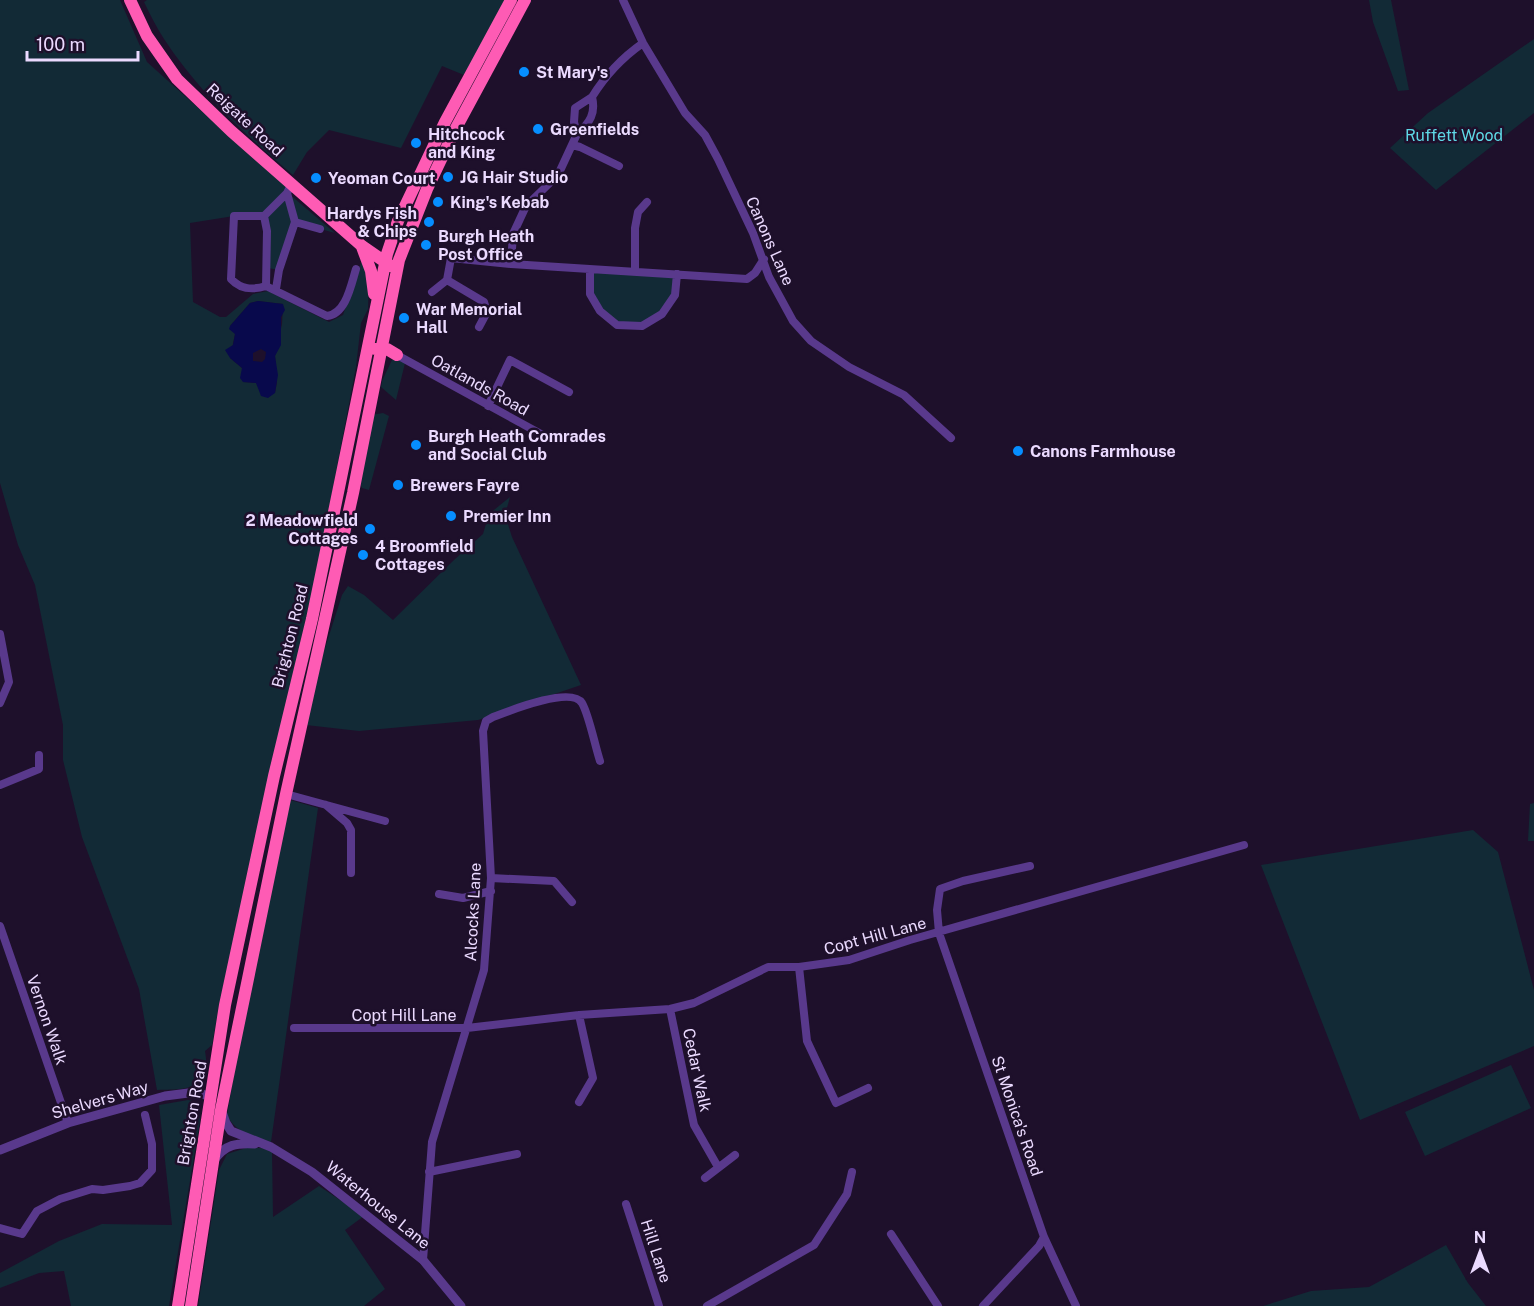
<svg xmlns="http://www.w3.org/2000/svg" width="1534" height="1306" font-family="'Public Sans',sans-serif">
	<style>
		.green { fill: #122a36; fill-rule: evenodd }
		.water { fill: #08094c; fill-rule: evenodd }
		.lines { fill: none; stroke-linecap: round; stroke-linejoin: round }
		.minor { stroke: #59398c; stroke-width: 8 }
		.tertiary { stroke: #59398c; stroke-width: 9 }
		.trunk { stroke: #fe5bb4; stroke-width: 12 }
		.poi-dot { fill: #068eff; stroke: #1e102b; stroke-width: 2 }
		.labels { text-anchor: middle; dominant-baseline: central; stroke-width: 5; stroke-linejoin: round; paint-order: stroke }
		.poi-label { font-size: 16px; font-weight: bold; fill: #ebdaff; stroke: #1e102b; text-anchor: start }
		.street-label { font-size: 16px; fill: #ebdaff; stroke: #1e102b }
		.park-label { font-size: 16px; fill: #5fd8e6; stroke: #1e102b }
	</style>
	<rect width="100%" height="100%" fill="#1e102b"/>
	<!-- green -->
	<path class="green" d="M0 0H120L147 62 286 187 288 193 335 233 295 222 279 270 268 268 264 216H234L190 223 193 302 220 317H226L253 294 268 291 329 322 343 315 362 260 369 278 368 309 361 323 356 367 317 572 220 1000 212 1045 205 1051C206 1057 207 1065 206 1071 202 1092 173 1089 157 1090L139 989 82 837 63 760V725L35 585 18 545 0 483ZM258 301 283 304 282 324 275 356 277 382 275 393 259 387 256 383 243 382 242 368 230 358 235 334 230 326 250 303Z
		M147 0H506L464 75 442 66 401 148 329 130 307 152 293 175C245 135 198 91 164 39 156 27 150 14 144 2Z
		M1369 0H1391L1409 90 1398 91 1373 22Z
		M1534 39V113L1436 190 1390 148 1428 113Z
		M590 270 677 274 675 295 662 314 642 326 617 325 590 294Z
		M396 359 405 363 396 400 381 387 382 381 392 360Z
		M383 413 389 416 369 490 362 488 358 481 371 415Z
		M510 497 505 515 512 537 581 685 478 720 359 731 306 725 317 673 342 595 348 586 364 595 393 620 454 560 483 534 489 514Z
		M290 800 318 808 271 1142C253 1135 236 1134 227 1115L238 1051Z
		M1534 803V841H1528L1530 804Z
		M1473 830 1498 852 1534 990V1046L1360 1120 1261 865Z
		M1511 1065 1531 1108 1425 1156 1405 1112Z
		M188 1100 198 1102 200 1121 169 1306H71L64 1271 39 1273 0 1288V1273L59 1241 102 1224 172 1225 159 1105Z
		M246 1148H262L272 1152 273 1217 319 1186 364 1216 345 1230 385 1289 364 1306H198L219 1170 227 1154Z
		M1446 1245 1468 1283 1486 1306H1263L1311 1291 1369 1287Z"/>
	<!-- water -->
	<path class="water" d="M258 301 283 304 285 310 281 317V345L275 356 278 375 275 393 268 398 261 396 256 383 243 382 240 378 242 368 230 358 225 350 233 345 235 334 229 329 230 326 250 303ZM261 349 266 352 265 359 262 362 253 361V353Z"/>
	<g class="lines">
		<!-- minor -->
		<path class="minor" d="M623 0 643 43 685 113 705 135 718 159 753 233 769 277 793 321 811 341 849 367 904 395 951 438
			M577 134C590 123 596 113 592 97 605 76 623 57 643 43
			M572 145 580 147 619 166
			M264 216 287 193
			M295 222 320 229
			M511 264 513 234 526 206 558 175 577 134 574 122 575 108 592 97
			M590 270V294L600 311 617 325 642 326 662 314 675 295 677 274
			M635 272V228L638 212 647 202
			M266 286 267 231 264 216H234L231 279C241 290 253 290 266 286L327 316C346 314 351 285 356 269
			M276 289 279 270 295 222 287 193 291 185
			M432 292 447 280
			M479 327 487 312 484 302 447 280 451 258 511 264 747 279 755 273 764 259
			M397 355 550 439
			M488 406 510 360 569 392
			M0 634 9 682 0 703
			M0 785 39 769V755
			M286 794 385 821
			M326 805 347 823 351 830V873
			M1030 866 963 881 940 889 937 910 939 933 1044 1237 1076 1306
			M491 878 554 881 572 902
			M439 894 463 898 491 891
			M0 926 68 1123
			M799 967 807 1041 836 1103 868 1088
			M670 1009 694 1125 718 1167
			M579 1015 593 1078 579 1102
			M294 1028H467L579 1015 670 1009 694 1003 768 967H799L849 960 910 940 1244 845
			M429 1172 517 1154
			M705 1178 735 1155
			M626 1204 659 1306
			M0 1228 22 1234 37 1211 60 1199 92 1189 103 1190 130 1186 140 1183 152 1170V1144L145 1115
			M891 1234 938 1306
			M423 1260 432 1142 484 970 491 878 483 731 486 721 493 717C509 711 571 686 582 703 589 715 595 746 600 761
			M707 1306 814 1245 847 1194 852 1172
			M983 1306 1039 1246 1044 1237"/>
		<!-- tertiary -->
		<path class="tertiary" d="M222 1112 226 1123 231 1131 271 1147 312 1172 423 1260 461 1306
			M0 1150 68 1123 165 1096 196 1092 211 1097
			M214 1160C226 1144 236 1143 255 1144"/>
		<!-- trunk -->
		<path class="trunk" d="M130 0 147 36 177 79 231 131 362 246 391 266
			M362 247 371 271 374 294
			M375 349H387L397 355
			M178 1306 225 1005 274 776 312 619 387 254 398 221 445 122 511 0
			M191 1306 221 1110 286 794 353 493 399 260 427 189 456 128 525 0"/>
	</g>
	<!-- markers -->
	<g class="poi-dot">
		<circle cx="524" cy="72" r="6"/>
		<circle cx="538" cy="129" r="6"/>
		<circle cx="416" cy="143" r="6"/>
		<circle cx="448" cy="177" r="6"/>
		<circle cx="316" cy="178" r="6"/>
		<circle cx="438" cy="202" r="6"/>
		<circle cx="429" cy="222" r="6"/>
		<circle cx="426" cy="245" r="6"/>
		<circle cx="404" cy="318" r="6"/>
		<circle cx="416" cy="445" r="6"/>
		<circle cx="1018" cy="451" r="6"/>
		<circle cx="398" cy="485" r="6"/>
		<circle cx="451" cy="516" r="6"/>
		<circle cx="370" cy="529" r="6"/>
		<circle cx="363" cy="555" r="6"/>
	</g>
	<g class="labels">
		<!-- poi labels -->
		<g class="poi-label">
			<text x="536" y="72">St Mary's</text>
			<text x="550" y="129">Greenfields</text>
			<text x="428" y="134">Hitchcock<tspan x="428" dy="18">and King</tspan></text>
			<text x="460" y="177">JG Hair Studio</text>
			<text x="328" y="178">Yeoman Court</text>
			<text x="450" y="202">King's Kebab</text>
			<text x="417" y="213" text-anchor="end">Hardys Fish<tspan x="417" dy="18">&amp; Chips</tspan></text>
			<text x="438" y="236">Burgh Heath<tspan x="438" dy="18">Post Office</tspan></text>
			<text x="416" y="309">War Memorial<tspan x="416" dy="18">Hall</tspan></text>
			<text x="428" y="436">Burgh Heath Comrades<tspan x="428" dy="18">and Social Club</tspan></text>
			<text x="1030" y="451">Canons Farmhouse</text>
			<text x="410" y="485">Brewers Fayre</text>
			<text x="463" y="516">Premier Inn</text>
			<text x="358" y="520" text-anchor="end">2 Meadowfield<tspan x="358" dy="18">Cottages</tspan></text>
			<text x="375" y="546">4 Broomfield<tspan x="375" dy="18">Cottages</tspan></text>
		</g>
		<!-- street labels -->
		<g class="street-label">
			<text transform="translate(245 120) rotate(43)">Reigate Road</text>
			<text transform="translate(770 241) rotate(66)">Canons Lane</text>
			<text transform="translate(480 385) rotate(29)">Oatlands Road</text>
			<text transform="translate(290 636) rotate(-76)">Brighton Road</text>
			<text transform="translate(473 912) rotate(-87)">Alcocks Lane</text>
			<text transform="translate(875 936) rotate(-15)">Copt Hill Lane</text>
			<text x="404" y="1015">Copt Hill Lane</text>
			<text transform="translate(47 1020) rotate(71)">Vernon Walk</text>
			<text transform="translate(697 1070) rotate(78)">Cedar Walk</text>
			<text transform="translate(100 1100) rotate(-16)">Shelvers Way</text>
			<text transform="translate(192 1113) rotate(-80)">Brighton Road</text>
			<text transform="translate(1017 1116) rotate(71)">St Monica's Road</text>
			<text transform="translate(378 1205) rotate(39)">Waterhouse Lane</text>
			<text transform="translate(656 1251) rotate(72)">Hill Lane</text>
		</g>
		<!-- park labels -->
		<g class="park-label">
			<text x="1454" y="135">Ruffett Wood</text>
		</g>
	</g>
	<!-- north arrow -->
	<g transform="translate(1480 1252)" stroke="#1e102b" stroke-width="4.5" paint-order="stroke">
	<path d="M0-4.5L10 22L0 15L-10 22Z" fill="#ebdaff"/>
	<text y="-9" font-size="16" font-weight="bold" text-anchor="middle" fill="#ebdaff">N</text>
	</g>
	<!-- scale -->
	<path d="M27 51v9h111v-9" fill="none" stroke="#ebdaff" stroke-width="3"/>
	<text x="36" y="51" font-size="18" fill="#ebdaff" stroke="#1e102b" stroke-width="4.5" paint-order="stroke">100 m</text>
</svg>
